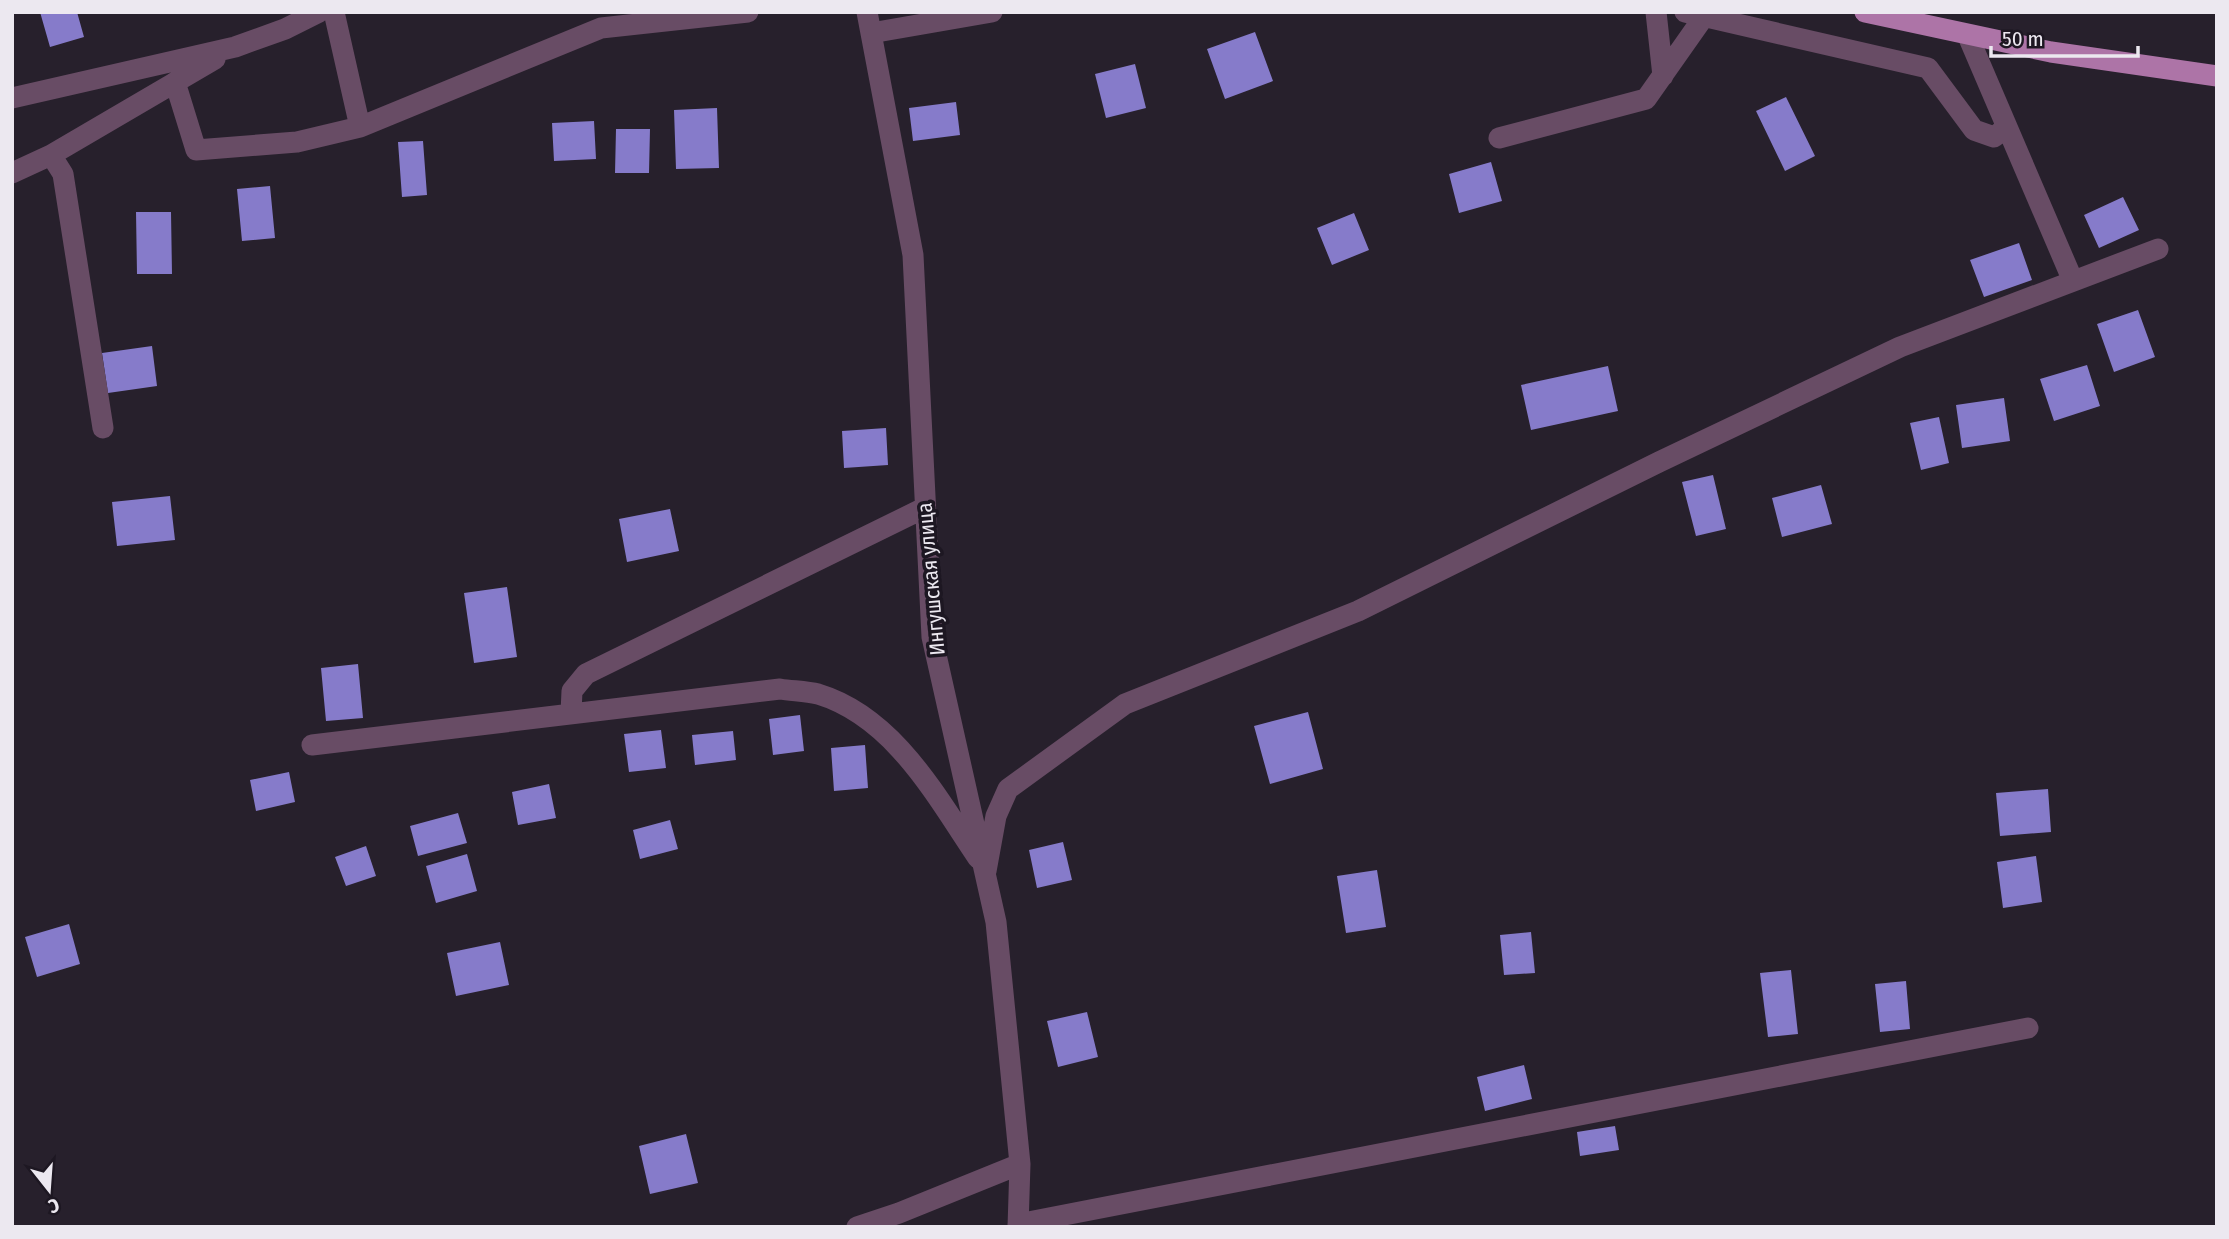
<svg xmlns="http://www.w3.org/2000/svg" width="2229" height="1239" font-family="'Fira Sans Condensed',sans-serif">
	<style>
		.building { fill: #867bca }
		.lines { fill: none; stroke-linecap: round; stroke-linejoin: round }
		.minor { stroke: #684c65; stroke-width: 21 }
		.major { stroke: #ad74a7; stroke-width: 21 }
		.labels { text-anchor: middle; dominant-baseline: central; stroke-width: 7; stroke-linejoin: round; paint-order: stroke }
		.street-label { font-size: 21px; fill: #ece8f0; stroke: #1d1722 }
	</style>
	<rect width="100%" height="100%" fill="#27202c"/>
	<!-- building -->
	<path class="building" d="M40 12H77L84 37 50 47Z
		M1255 32 1273 81 1225 99 1207 49Z
		M1135 64 1146 108 1106 118 1095 74Z
		M1786 97 1815 156 1785 171 1756 111Z
		M956 102 960 135 913 141 909 108Z
		M717 108 719 168 676 169 674 110Z
		M594 121 596 159 554 161 552 123Z
		M616 129H650L649 173H615Z
		M423 141 427 195 402 197 398 142Z
		M1491 162 1502 201 1459 213 1449 174Z
		M270 186 275 238 242 241 237 189Z
		M2123 197 2139 230 2099 248 2084 215Z
		M136 212H171L172 274H137Z
		M1354 213 1369 250 1332 265 1317 228Z
		M2019 243 2032 280 1984 297 1970 260Z
		M2138 310 2155 357 2114 372 2097 324Z
		M152 346 157 386 108 393 102 353Z
		M2087 365 2100 406 2054 421 2040 379Z
		M1608 366 1618 411 1531 430 1521 385Z
		M2004 398 2010 441 1962 448 1956 405Z
		M1939 417 1949 463 1921 470 1910 423Z
		M886 428 888 465 844 468 842 431Z
		M1713 475 1726 529 1696 536 1682 482Z
		M1821 485 1832 524 1782 537 1772 498Z
		M170 496 175 540 117 546 112 502Z
		M670 509 679 551 627 562 619 519Z
		M507 587 517 657 474 663 464 593Z
		M358 664 363 718 326 721 321 668Z
		M1308 712 1323 769 1270 784 1254 726Z
		M800 715 804 751 773 755 769 719Z
		M661 730 666 768 629 772 624 734Z
		M733 731 736 760 695 765 692 735Z
		M865 745 868 788 834 791 831 748Z
		M289 772 295 802 256 811 250 780Z
		M549 784 556 818 518 825 512 792Z
		M2048 789 2051 832 2000 836 1996 793Z
		M458 813 467 843 418 856 410 826Z
		M670 820 678 849 640 859 633 830Z
		M1063 842 1072 880 1037 888 1029 850Z
		M366 846 376 876 346 886 335 857Z
		M467 854 477 891 436 903 426 866Z
		M2036 856 2042 902 2003 908 1997 862Z
		M1377 870 1386 927 1346 933 1337 876Z
		M69 924 80 964 37 977 25 937Z
		M1531 932 1535 973 1504 975 1500 935Z
		M500 942 509 985 456 996 447 953Z
		M1791 970 1798 1034 1768 1037 1760 973Z
		M1906 981 1910 1029 1880 1032 1875 984Z
		M1087 1012 1098 1057 1058 1067 1047 1021Z
		M1524 1065 1532 1099 1485 1111 1477 1077Z
		M1615 1126 1619 1150 1580 1156 1577 1132Z
		M686 1134 698 1183 650 1194 639 1146Z"/>
	<g class="lines">
		<!-- minor -->
		<path class="minor" d="M334 12 360 127
			M867 12 913 255 932 637 996 922 1020 1164 1018 1227
			M1656 12 1663 76
			M1685 12 1928 68 1974 130 1994 137 2007 127
			M871 33 992 12
			M1968 36 2073 281
			M175 82 196 150 297 142 360 127 601 28 748 12
			M12 98 235 47 285 29 319 12
			M1499 138 1646 99 1703 18
			M51 155 63 174 103 428
			M12 173 51 155 215 59
			M571 713 572 691 586 674 924 508
			M312 745 780 689C792 691 806 691 818 694 894 717 936 796 978 858
			M986 871 996 816 1008 789 1125 704 1358 611 1659 462 1900 347 2158 249
			M1018 1224 2028 1028
			M857 1227 899 1213 1020 1164"/>
		<!-- major -->
		<path class="major" d="M1865 12 2051 52 2217 76"/>
	</g>
	<g class="labels">
		<!-- street labels -->
		<g class="street-label">
			<text transform="translate(931 579) rotate(-95)">Ингушская улица</text>
		</g>
	</g>
	<!-- border -->
	<rect width="2229" height="1239" fill="none" stroke="#ece8f0" stroke-width="28"/>
	<!-- north arrow -->
	<g transform="translate(49 1190) rotate(163)" stroke="#1d1722" stroke-width="5" paint-order="stroke">
	<path d="M0-5L12 26L0 18L-12 26Z" fill="#ece8f0"/>
	<text y="-10" font-size="19" font-weight="bold" text-anchor="middle" fill="#ece8f0">С</text>
	</g>
	<!-- scale -->
	<path d="M1991 46v10h147v-10" fill="none" stroke="#ece8f0" stroke-width="3.5"/>
	<text x="2002" y="46" font-size="21" fill="#ece8f0" stroke="#1d1722" stroke-width="5" paint-order="stroke">50 m</text>
</svg>
